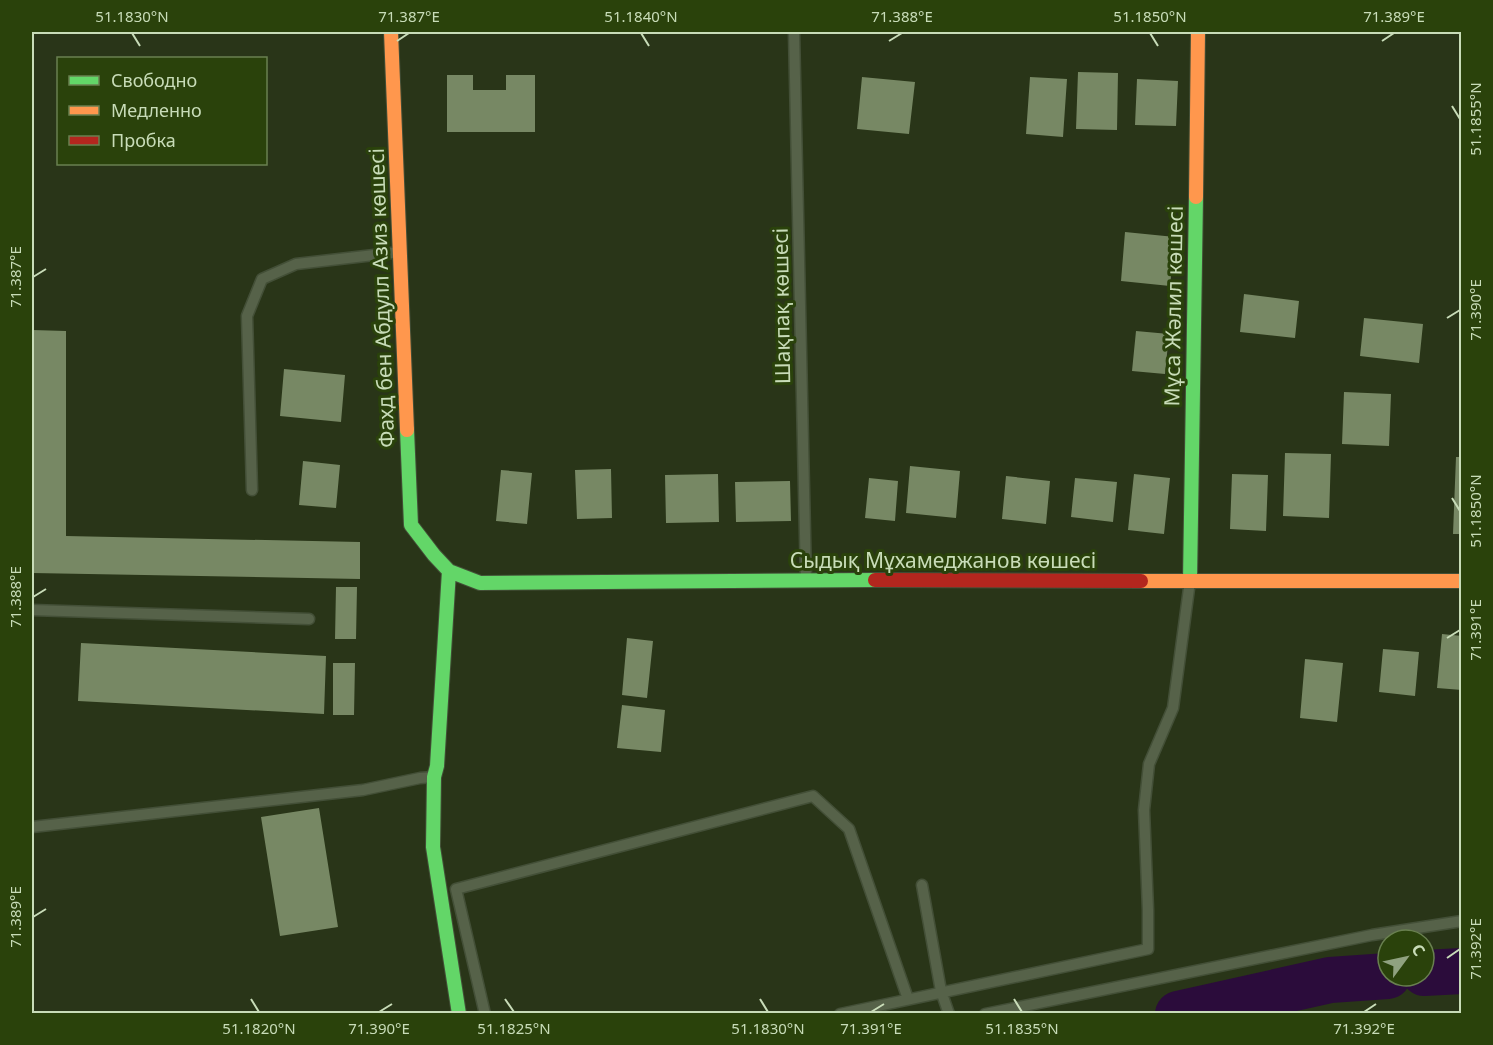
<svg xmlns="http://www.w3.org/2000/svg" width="1493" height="1045" font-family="'Noto Sans',sans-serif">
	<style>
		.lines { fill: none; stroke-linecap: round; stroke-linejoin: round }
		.river { stroke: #2b0c3b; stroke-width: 46 }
		.building { fill: #778864 }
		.lane-casing { stroke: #434f37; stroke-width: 13 }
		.fast-casing { stroke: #434f37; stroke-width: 16 }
		.slow-casing { stroke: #434f37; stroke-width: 16 }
		.jam-casing { stroke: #434f37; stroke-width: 16 }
		.lane { stroke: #566249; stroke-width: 10 }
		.fast { stroke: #63d668; stroke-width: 14 }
		.slow { stroke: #ff974d; stroke-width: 14 }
		.jam { stroke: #b3261e; stroke-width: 14 }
		.ticks { fill: none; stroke: #c8dcb8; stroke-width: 2 }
		.labels { text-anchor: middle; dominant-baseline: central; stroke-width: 6; stroke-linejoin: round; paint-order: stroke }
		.street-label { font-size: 21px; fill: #c8dcb8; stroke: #2a420b }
		.neatline { fill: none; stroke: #c8dcb8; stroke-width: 2 }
		.ticks-label { font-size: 15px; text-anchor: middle; fill: #c8dcb8 }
	</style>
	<rect width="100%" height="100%" fill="#293518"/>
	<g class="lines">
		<!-- river -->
		<path class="river" d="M1424 973 1462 971
			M1178 1014 1330 980 1388 976"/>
	</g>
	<!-- building -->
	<path class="building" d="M1078 72 1118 73 1117 130 1076 129Z
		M447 75H473V90H506V75H535V132H447Z
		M862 77 915 82 909 134 857 129Z
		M1030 77 1067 79 1063 137 1026 134Z
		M1137 79 1178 81 1176 126 1135 125Z
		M1125 232 1175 237 1170 286 1121 281Z
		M1244 294 1299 301 1295 338 1240 332Z
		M1364 318 1423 324 1419 363 1360 356Z
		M32 330 66 331V536L360 542V579L32 573Z
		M1136 331 1169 334 1165 374 1132 371Z
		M284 369 345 375 341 422 280 416Z
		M1344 392 1391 394 1389 446 1342 444Z
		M1285 453 1331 454 1329 518 1283 516Z
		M1456 457H1462V534H1453Z
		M303 461 340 465 336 508 299 505Z
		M910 466 960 471 956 518 906 513Z
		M611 469 612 518 577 519 575 470Z
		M501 470 532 473 527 524 496 521Z
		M718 474 719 522 666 523 665 475Z
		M1134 474 1170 478 1164 534 1128 530Z
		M1232 474 1268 475 1266 531 1230 529Z
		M1006 476 1050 481 1046 524 1002 519Z
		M869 478 898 481 895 521 865 518Z
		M1075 478 1117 482 1113 522 1071 517Z
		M790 481 791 521 736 522 735 482Z
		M336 587H357L356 639H335Z
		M1442 634 1462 636V690L1437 688Z
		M627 638 653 641 647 698 622 695Z
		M81 643 326 656 324 714 78 701Z
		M1383 649 1419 652 1415 696 1379 692Z
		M1305 659 1343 663 1337 722 1300 718Z
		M333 663H355L354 715H333Z
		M622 705 665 710 661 752 617 748Z
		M319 808 338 927 280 936 261 817Z"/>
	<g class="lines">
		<defs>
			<path id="lane" d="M794 32 806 580
				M252 490 247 316 262 279 296 264 400 252
				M32 610 309 619
				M32 827 363 790 420 778 434 777
				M922 885 941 991 949 1014
				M485 1014 456 889 813 796 849 829 908 999
				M840 1014 1148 949V910L1144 810 1149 764 1173 708 1190 581
				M985 1014 1372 935 1462 921"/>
			<path id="fast" d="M407 430 411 525 434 555 449 571 480 583 875 580
				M449 571 437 766 434 777 433 847 459 1014
				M1190 581 1196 197"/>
			<path id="slow" d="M391 32 407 430
				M1196 197 1198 32
				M1141 581H1462"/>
			<path id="jam" d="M875 580 1141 581"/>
		</defs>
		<!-- lane casing -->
		<use href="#lane" class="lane-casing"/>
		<!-- fast casing -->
		<use href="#fast" class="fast-casing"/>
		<!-- slow casing -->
		<use href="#slow" class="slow-casing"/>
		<!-- jam casing -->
		<use href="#jam" class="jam-casing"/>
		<!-- lane -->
		<use href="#lane" class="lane"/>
		<!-- fast -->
		<use href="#fast" class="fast"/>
		<!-- slow -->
		<use href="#slow" class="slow"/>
		<!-- jam -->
		<use href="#jam" class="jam"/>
	</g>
	<!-- ticks -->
	<path class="ticks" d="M132 33 140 46M641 33 649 46M1150 33 1158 46M397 41 409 33M889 41 902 33M1382 41 1394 33M1452 106 1460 119M33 277 46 269M1447 318 1460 310M1452 498 1460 511M33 597 46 589M1447 638 1460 630M33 917 46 909M1447 958 1460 949M251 999 259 1012M505 999 514 1012M760 999 768 1012M1014 999 1022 1012M379 1012 392 1004M871 1012 884 1004M1364 1012 1376 1004"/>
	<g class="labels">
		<!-- street labels -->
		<g class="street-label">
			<text transform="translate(381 298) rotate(-92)">Фахд бен Абдулл Азиз көшесі</text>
			<text transform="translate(781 306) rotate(-91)">Шақпақ көшесі</text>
			<text transform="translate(1173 306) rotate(-89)">Мұса Жәлил көшесі</text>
			<text x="943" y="560">Сыдық Мұхамеджанов көшесі</text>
		</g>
	</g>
	<!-- border -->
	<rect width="1493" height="1045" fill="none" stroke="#2a420b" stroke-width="66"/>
	<!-- legend -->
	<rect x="57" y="57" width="210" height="108" fill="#2a420b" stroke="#698050" stroke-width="1.5"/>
	<rect x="69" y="76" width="30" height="9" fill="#63d668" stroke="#698050" stroke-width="1.5"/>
	<text x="111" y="87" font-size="18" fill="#c8dcb8">Свободно</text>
	<rect x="69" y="106" width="30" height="9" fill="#ff974d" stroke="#698050" stroke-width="1.5"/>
	<text x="111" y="117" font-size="18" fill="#c8dcb8">Медленно</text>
	<rect x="69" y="136" width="30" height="9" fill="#b3261e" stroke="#698050" stroke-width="1.5"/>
	<text x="111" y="147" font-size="18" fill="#c8dcb8">Пробка</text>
	<!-- north arrow -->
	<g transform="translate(1406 958) rotate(57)"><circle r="28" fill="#2a420b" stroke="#698050" stroke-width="1.5"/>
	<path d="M0-4.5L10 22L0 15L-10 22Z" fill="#90a280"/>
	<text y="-9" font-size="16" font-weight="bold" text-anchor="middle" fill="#c8dcb8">С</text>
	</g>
	<rect x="33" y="33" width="1427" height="979" class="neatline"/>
	<g class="ticks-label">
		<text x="132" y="22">51.1830°N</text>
		<text x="409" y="22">71.387°E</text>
		<text x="641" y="22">51.1840°N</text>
		<text x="902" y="22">71.388°E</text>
		<text x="1150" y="22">51.1850°N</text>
		<text x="1394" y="22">71.389°E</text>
		<text transform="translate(1476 119) rotate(-90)" y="5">51.1855°N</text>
		<text transform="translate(16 277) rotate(-90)" y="5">71.387°E</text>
		<text transform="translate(1476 310) rotate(-90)" y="5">71.390°E</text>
		<text transform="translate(1476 511) rotate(-90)" y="5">51.1850°N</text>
		<text transform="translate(16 597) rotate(-90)" y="5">71.388°E</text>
		<text transform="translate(1476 630) rotate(-90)" y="5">71.391°E</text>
		<text transform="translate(16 917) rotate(-90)" y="5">71.389°E</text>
		<text transform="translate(1476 949) rotate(-90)" y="5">71.392°E</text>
		<text x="259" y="1034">51.1820°N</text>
		<text x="379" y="1034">71.390°E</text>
		<text x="514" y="1034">51.1825°N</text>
		<text x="768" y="1034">51.1830°N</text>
		<text x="871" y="1034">71.391°E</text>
		<text x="1022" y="1034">51.1835°N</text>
		<text x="1364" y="1034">71.392°E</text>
	</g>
</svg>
